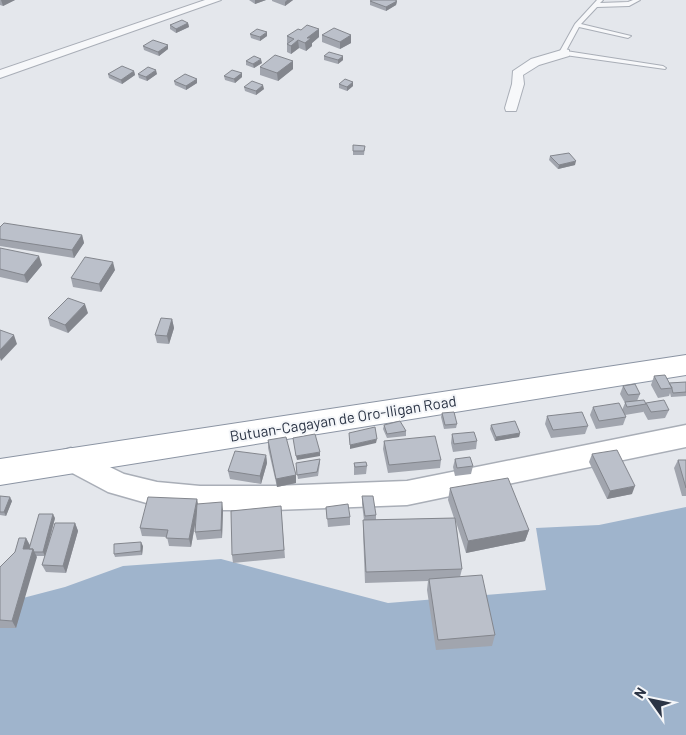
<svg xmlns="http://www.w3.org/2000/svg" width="686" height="735" font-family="Barlow,sans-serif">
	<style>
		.water { fill: #9fb4cc }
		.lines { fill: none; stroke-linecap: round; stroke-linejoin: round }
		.lane-casing { stroke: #a9aeb7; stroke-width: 2 }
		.street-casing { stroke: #a9aeb7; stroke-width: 2 }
		.secondary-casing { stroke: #a9aeb7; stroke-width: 3 }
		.highway-casing { stroke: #8b94a3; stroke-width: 2 }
		.lane { fill: #f7f8fa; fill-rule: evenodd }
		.street { fill: #f7f8fa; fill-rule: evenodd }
		.secondary { fill: #fff; fill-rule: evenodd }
		.highway { fill: #fff; fill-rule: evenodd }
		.wall { fill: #a1a5ae }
		.shaded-wall { fill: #83868d }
		.building { fill: #bbc0ca; stroke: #83868d }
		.labels { text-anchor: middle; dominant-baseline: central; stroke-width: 4; stroke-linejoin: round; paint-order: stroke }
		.street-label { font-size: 15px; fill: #2b3445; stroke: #f4f6f9 }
	</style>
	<rect width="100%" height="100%" fill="#e4e7ec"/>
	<!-- water -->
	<path class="water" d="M686 507V735H0V604L65 587 123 566 221 559 388 603 546 590 536 528 599 525Z"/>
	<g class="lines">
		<defs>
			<path id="lane" d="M597 0H603L600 3 628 2 633 0H640L629 6 597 7 581 24 631 36 628 38 579 27 566 51 663 66 666 68 665 69 565 55 560 51 575 24Z"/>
			<path id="street" d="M205 0H221L0 78V70Z
				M565 49 569 50V56L539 65 523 75 524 84 517 108 516 111H506L505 108 512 84 513 71 531 59Z"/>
			<path id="secondary" d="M686 425V447L407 505 274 510H200L157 506 108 492 61 467 57 459 61 451 71 448 124 474 157 482 200 486H274L407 481Z"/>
			<path id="highway" d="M686 355V375L0 485V459Z"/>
		</defs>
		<!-- lane casing -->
		<use href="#lane" class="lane-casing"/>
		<!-- street casing -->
		<use href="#street" class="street-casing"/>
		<!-- secondary casing -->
		<use href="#secondary" class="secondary-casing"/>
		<!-- highway casing -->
		<use href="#highway" class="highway-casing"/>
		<!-- lane -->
		<use href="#lane" class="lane"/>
		<!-- street -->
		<use href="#street" class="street"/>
		<!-- secondary -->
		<use href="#secondary" class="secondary"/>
		<!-- highway -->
		<use href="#highway" class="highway"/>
	</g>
	<!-- wall -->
	<path class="wall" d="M0 0H15L3 6 0 5Z
		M249 0H266L255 4Z
		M272 0H293L285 6 272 1Z
		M370 1H397L396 5 386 11 370 5Z
		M188 23 189 27 176 33 170 29V25Z
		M319 29V37L312 43V46L306 51 299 48 291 54 287 52V36L301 30Z
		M250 34 267 36 260 41 251 38Z
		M322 35H351V43L340 49 322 42Z
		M143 46 168 49 159 56 144 50Z
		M324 56 343 60 338 64 324 60Z
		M246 61 262 63 254 68 246 65Z
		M293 61V69L278 81 260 75V67Z
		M134 71 135 75 122 84 109 78 108 74Z
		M242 73V77L235 83 225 80 224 76Z
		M138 74H157L147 81 139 78Z
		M197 79V83L186 90 175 85 174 81Z
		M353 82V86L347 91 339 88V84Z
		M244 87 264 89 256 95 245 91Z
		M365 146 364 155H353V151Z
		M550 156 575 165 558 169 549 160Z
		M0 227 82 235 84 243 74 258 0 246Z
		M0 248 42 265 27 283 0 277Z
		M115 270 101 292 73 287 71 278Z
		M88 313 68 333 50 326 48 318Z
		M172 319 174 328 169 344 157 343 155 335Z
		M654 376 669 383 686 382V396L671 397 670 393 669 396 658 398 651 385Z
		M623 386 640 394 637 401 646 404 643 412 625 415 626 417 623 425 596 429 590 415 593 407 622 410 625 403 620 394Z
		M646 403 669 410 665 418 648 420 643 411Z
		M442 413 457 424 456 428 444 429 441 417Z
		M547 416 588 426 585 434 551 438 545 424Z
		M384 425 406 431V436L387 438 383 429Z
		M491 425 520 433 519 437 495 441 490 429Z
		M452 434 477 441 476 449 453 452 451 443Z
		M268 440 296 475V483L277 487 268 448Z
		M384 441 441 460 440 468 388 473 383 449Z
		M592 454 632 494 607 499 589 462Z
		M266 455 267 463 261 484 230 479 228 471Z
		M320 459V463L318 476 298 479 296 467Z
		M455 459 473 466 471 474 455 476 453 467Z
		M678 460H686V496H682L674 468Z
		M354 463 367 466 366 474 354 475Z
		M450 488 529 530 525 541 466 553 456 522 462 569 460 577 495 635 492 646 436 650 427 590 428 581 365 583 363 532V520H364L362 504V496L376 515V520L454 518 448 500Z
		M0 496 12 501 6 516 0 515Z
		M197 499 198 504 223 510 222 538 197 540 195 532 196 520 191 547 169 546 167 537 142 536 140 528Z
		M281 506 285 558 233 563 232 555Z
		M326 507 350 517V525L328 527Z
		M55 518 50 539 75 523 78 531 66 573 46 572 42 565 45 556H36L16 628H0V567L15 552 26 538 30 545Z
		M143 546 142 555 115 557 114 554Z"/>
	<!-- shaded-wall -->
	<path class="shaded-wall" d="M1 0H15L3 6Z
		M255 0H266L255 4Z
		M287 0H293L285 6V2Z
		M397 1 396 5 386 11V7Z
		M188 23 189 27 176 33V29Z
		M319 29V37L312 43V46L306 51 305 43 307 38Z
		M267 32V36L260 41V37Z
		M351 35V43L340 49V42Z
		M298 40 299 48 291 54V46Z
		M168 45V49L159 56 158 52Z
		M343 56V60L338 64V60Z
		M261 59 262 63 254 68 253 64Z
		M293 61V69L278 81 277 73Z
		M156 70 157 74 147 81 146 77Z
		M134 71 135 75 122 84 121 80Z
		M242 73V77L235 83 234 79Z
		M197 79V83L186 90V86Z
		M353 82V86L347 91V87Z
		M263 85 264 89 256 95V91Z
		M576 161 575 165 558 169 559 165Z
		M82 235 84 243 74 258 72 250Z
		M39 256 42 265 27 283 24 275Z
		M113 262 115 270 101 292 99 284Z
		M85 304 88 313 68 333 65 325Z
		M172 319 174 328 169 344 167 336Z
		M14 335 17 344 1 361 0 358V350Z
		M520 433 519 437 495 441 496 437Z
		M377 439 376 443 350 449V445Z
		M320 452V456L297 460 296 456Z
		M266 455 267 463 261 484 260 476Z
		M296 475V483L277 487 276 479Z
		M635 486 632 494 607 499 610 491Z
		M10 497 12 501 6 516 4 512Z
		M197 499 198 507 191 547 189 539Z
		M222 502 223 510 222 538 221 530Z
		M53 514 55 518 45 556 43 552Z
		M75 523 78 531 66 573 63 566Z
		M529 530 525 541 466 553 468 541Z
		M26 538 30 546 27 557 23 549Z
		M141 542 143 546 142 555 141 551Z
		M33 549 37 557 16 628 12 621Z"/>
	<!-- building -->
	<path class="building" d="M372 0H395L397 1 386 7 370 1Z
		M182 20 188 23 176 29 170 25Z
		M307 25 319 29 307 38H311L305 43 298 40 291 46 287 44 294 39 287 36 298 29 301 30Z
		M334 28 351 35 340 42 322 35Z
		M257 29 267 32 260 37 250 34Z
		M153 40 168 45 158 52 143 46Z
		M329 52 343 56 338 60 324 56Z
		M275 55 293 61 277 73 260 67Z
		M254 56 261 59 253 64 246 61Z
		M122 66 134 71 121 80 108 74Z
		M148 67 156 70 146 77 138 74Z
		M232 70 242 73 234 79 224 76Z
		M185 74 197 79 186 86 174 81Z
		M345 79 353 82 347 87 339 84Z
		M252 81 263 85 256 91 244 87Z
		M353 145 365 146 364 151H353Z
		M569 153 576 161 559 165 550 156Z
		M4 223 82 235 72 250 0 239V227Z
		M0 248 39 256 24 275 0 269Z
		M85 257 113 262 99 284 71 278Z
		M68 298 85 304 65 325 48 318Z
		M161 318 172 319 167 336 155 335Z
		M0 330 14 335 0 350Z
		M665 375 672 388 661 389 654 376Z
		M686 382V392L673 393 672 389V388L669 383Z
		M635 384 640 394 628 395 623 386Z
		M644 400 646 404 627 407 625 402Z
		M664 400 669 410 651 412 646 403Z
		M619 403 626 417 599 421 593 407Z
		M454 412 457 424 445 425 442 413Z
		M582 412 588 426 553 430 547 416Z
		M400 421 406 431 387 434 384 425Z
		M515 421 520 433 496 437 491 425Z
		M375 427 377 439 350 445 349 433Z
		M474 432 477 441 454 444 452 434Z
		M315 434 320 452 296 456 293 438Z
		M435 436 441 460 389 465 384 441Z
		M286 437 296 475 276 479 268 440Z
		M617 450 635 486 610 491 592 454Z
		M235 451 266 455 260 476 228 471Z
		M470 457 473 466 457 468 455 459Z
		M320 459 317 472 297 475 296 463Z
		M678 460H686V488Z
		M366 462 367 466 355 467 354 463Z
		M508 478 529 530 468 541 450 488Z
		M0 496 10 497 4 512H0Z
		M362 496H373L376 515 365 516Z
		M148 497 197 499 189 539 166 538 168 530 140 528Z
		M222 502 221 530 195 532 197 504Z
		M348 504 350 517 327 519 326 507Z
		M281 506 284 550 232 555 231 511Z
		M39 514H53L43 552H34L33 549H29Z
		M455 518 462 569 366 572 363 520Z
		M55 523H75L63 566 42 565Z
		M19 538H26L23 549H33L12 621 0 620V567L15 552Z
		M141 542V551L114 554V544Z
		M482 575 495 635 438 640 429 579Z"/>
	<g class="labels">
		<!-- street labels -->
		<g class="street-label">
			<text transform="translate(343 418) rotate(-9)">Butuan-Cagayan de Oro-Iligan Road</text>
		</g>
	</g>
	<!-- north arrow -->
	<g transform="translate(651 700) rotate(303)" stroke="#f4f6f9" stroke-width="4" paint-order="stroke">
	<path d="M0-4L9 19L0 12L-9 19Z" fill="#2b3445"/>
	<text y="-8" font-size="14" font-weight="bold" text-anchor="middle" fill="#2b3445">N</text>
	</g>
</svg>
